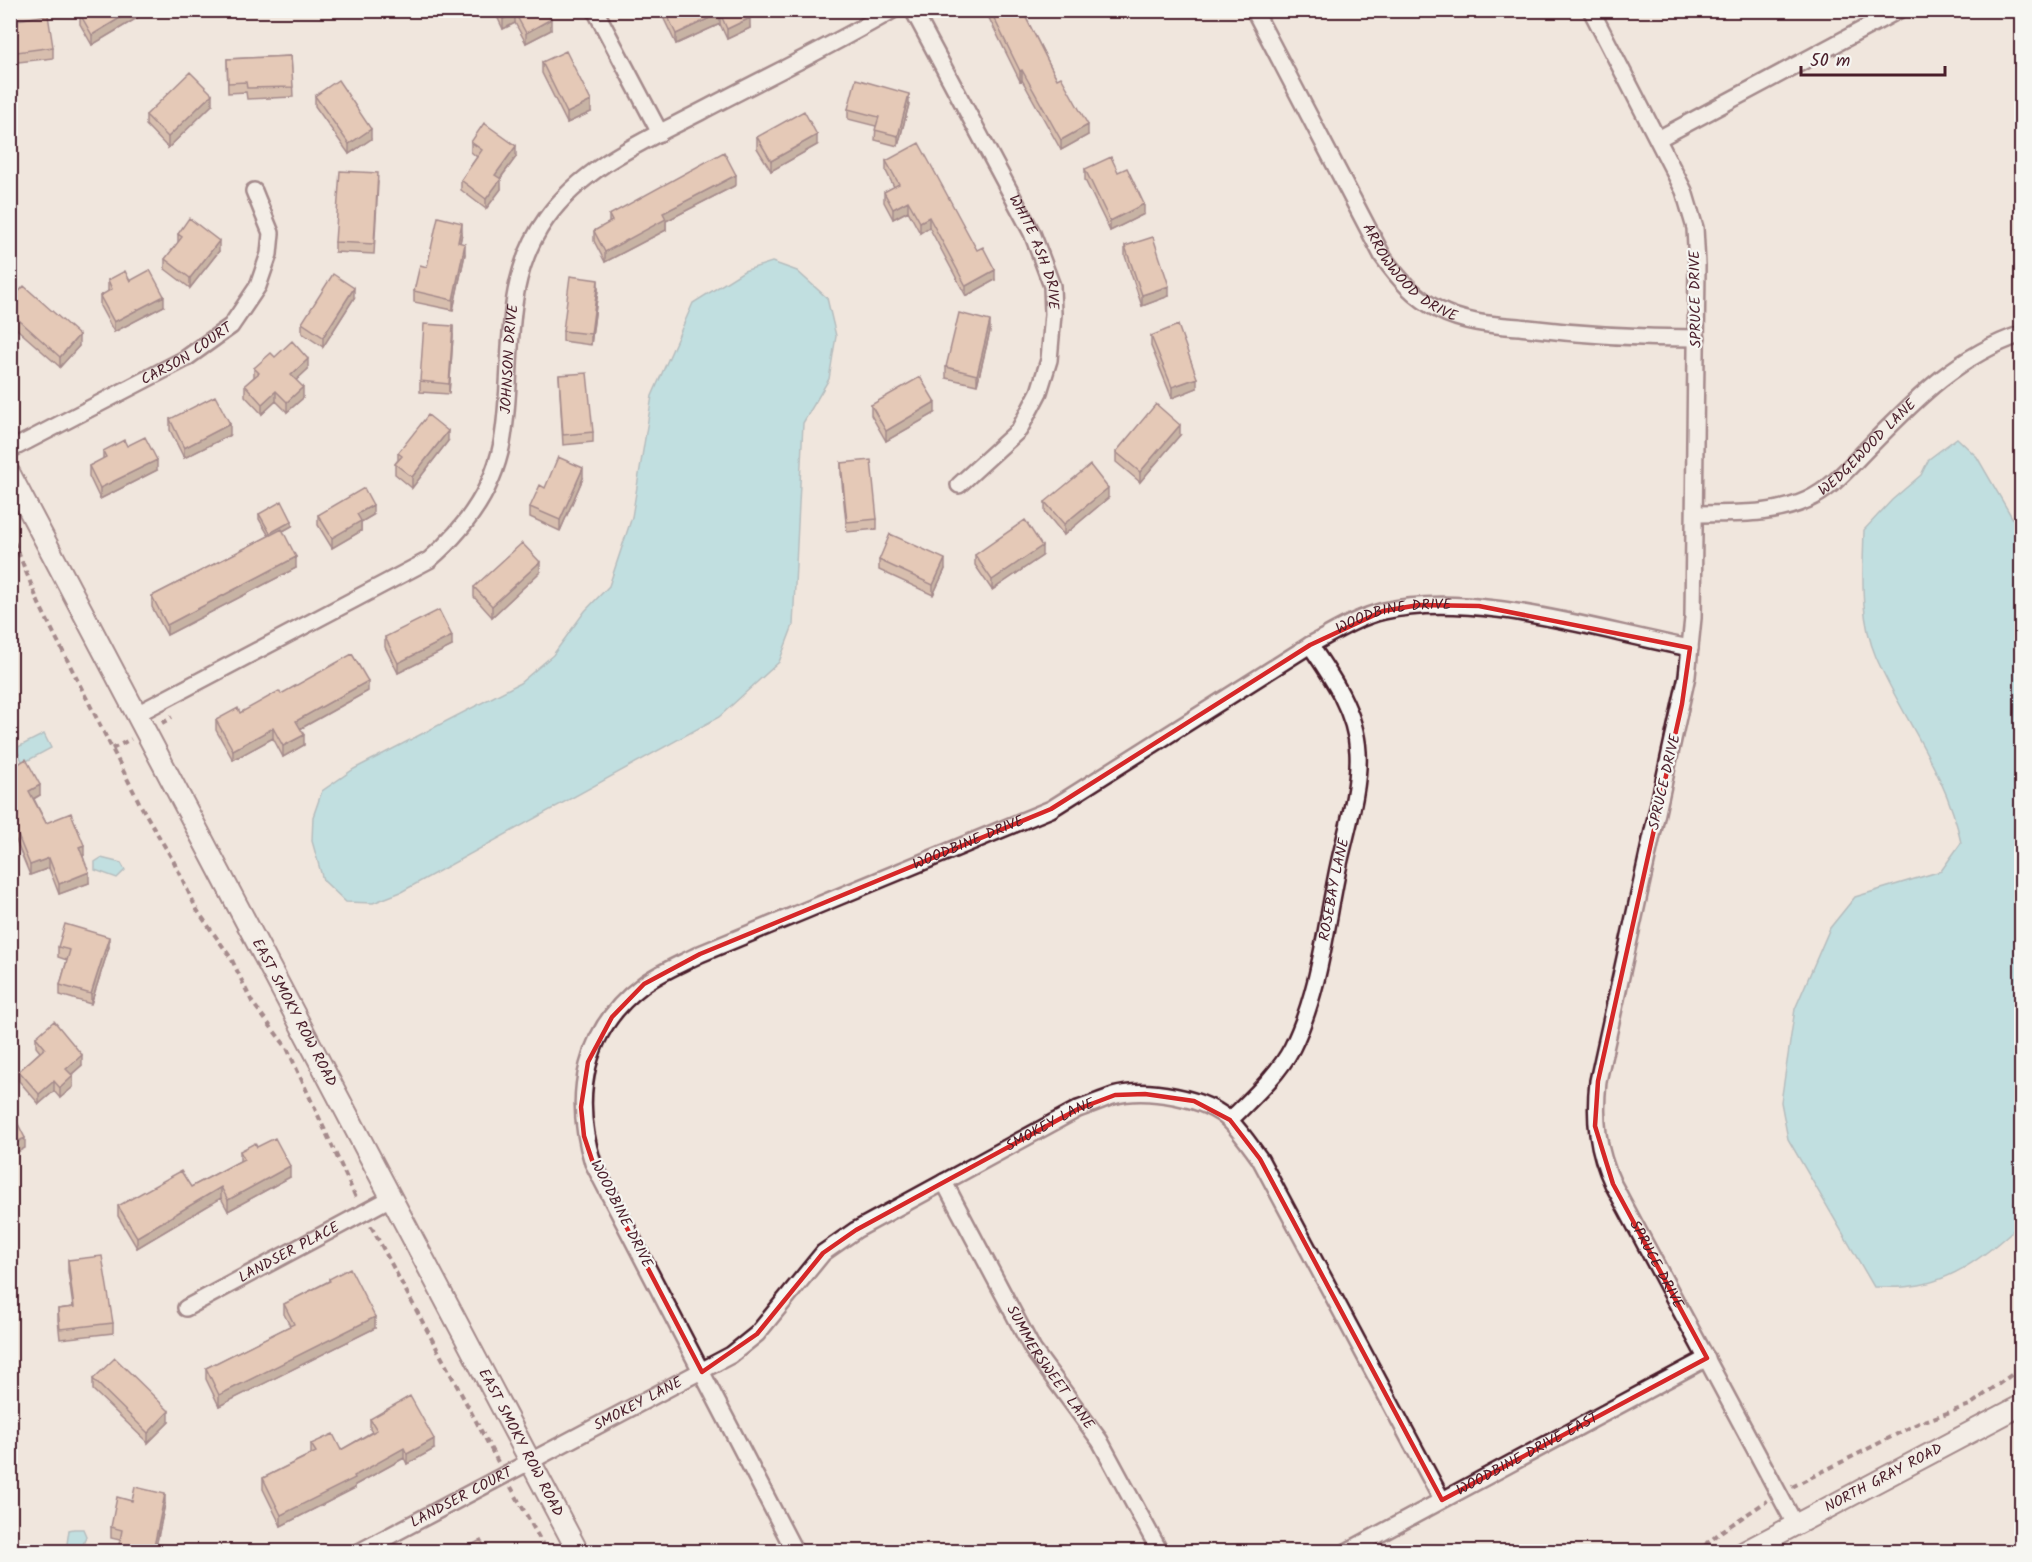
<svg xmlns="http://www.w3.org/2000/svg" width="2032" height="1562" font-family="Kalam,sans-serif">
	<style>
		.water { fill: #88d7e4; stroke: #6f8d9a; stroke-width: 1.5 }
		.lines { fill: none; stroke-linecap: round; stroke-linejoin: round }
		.minor-casing { stroke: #4a1f2b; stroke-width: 20 }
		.tertiary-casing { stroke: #4a1f2b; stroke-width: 24 }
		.path { stroke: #4a1f2b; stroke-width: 4; stroke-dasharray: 6 4.5; stroke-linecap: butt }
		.minor { stroke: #f6f6f2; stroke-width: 15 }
		.tertiary { stroke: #f6f6f2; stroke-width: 20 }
		.wall { fill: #b98f76; stroke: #4a1f2b; stroke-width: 1.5 }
		.shaded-wall { fill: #967460; stroke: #4a1f2b; stroke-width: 1.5 }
		.building { fill: #d7a689; stroke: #4a1f2b; stroke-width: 1.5 }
		.marked { fill: none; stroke: #d62828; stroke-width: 4.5; stroke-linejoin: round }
		.labels { text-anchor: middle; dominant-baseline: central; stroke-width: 4.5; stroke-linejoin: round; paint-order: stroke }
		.street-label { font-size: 15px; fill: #4a1f2b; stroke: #f6f6f2 }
	</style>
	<rect width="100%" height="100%" fill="#f0e6dd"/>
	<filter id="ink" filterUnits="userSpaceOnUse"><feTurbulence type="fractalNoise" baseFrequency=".0167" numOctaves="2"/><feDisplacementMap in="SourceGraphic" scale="12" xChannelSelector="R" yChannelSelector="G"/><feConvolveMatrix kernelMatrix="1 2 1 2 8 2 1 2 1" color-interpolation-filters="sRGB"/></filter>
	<g filter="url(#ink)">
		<!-- water -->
		<path class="water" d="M772 262 797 271 827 298 836 336 829 379 803 423 793 625 779 662 719 717 401 892 373 903 346 902 323 880 312 841 313 817 322 791 354 769 520 683 553 655 585 611 609 586 632 517 652 396 693 303 744 271Z
			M1957 438 1977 457 2021 533V1223C1991 1251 1955 1281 1912 1286 1900 1288 1886 1287 1874 1287L1788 1139 1781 1102 1795 1009 1830 928 1855 897 1941 871 1961 843C1948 775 1903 719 1876 657 1859 617 1863 572 1864 530L1892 500 1921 475 1929 459Z
			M44 734 51 748 23 763 16 748Z
			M101 858 121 863 125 870 117 878 95 870V862Z
			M74 1529H83L86 1536 81 1551H66L69 1530Z"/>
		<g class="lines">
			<defs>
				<g id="minor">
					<path d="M595 10 660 133"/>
					<path id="s1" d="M913 10 1032 233 1052 286 1053 314 1049 360 1039 392 1019 430 959 485"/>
					<path id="s2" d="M1254 10 1383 257C1398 278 1415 298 1439 310 1466 324 1498 325 1528 328 1584 335 1641 338 1697 338"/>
					<path id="s3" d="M1591 10 1684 191 1695 228 1697 265 1693 618 1687 676 1598 1081C1594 1119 1597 1150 1613 1184L1795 1524"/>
					<path d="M1658 139 1899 10"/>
					<path id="s4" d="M10 450 185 359 231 326 258 286 269 254 271 233 254 191"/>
					<path id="s5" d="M1695 514C1732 513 1772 516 1807 500 1832 489 1850 466 1869 447 1915 400 1958 355 2022 334"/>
					<path id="s6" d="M137 714 429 560C465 529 493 490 502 443 516 367 498 286 546 219 584 166 644 141 700 112 764 78 830 47 893 10"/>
					<path id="s7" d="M1230 1120C1251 1099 1278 1075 1292 1048 1320 992 1326 924 1339 864 1347 828 1360 788 1358 752 1356 712 1332 677 1310 645"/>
					<path id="s8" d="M944 1182 1033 1350 1100 1441 1160 1552"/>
					<path id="s9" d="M186 1308 391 1198"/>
					<path id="s10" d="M359 1552 731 1355 757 1334 823 1253 856 1230 1078 1109C1090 1105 1101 1100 1113 1096 1145 1087 1207 1097 1231 1122 1242 1133 1251 1147 1260 1159L1442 1500"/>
					<path id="s11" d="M795 1552 593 1163C572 1096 584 1029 643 985 660 972 681 964 700 954L1051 809 1310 645C1334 632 1358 617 1384 611 1474 590 1599 631 1690 648"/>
					<path id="s12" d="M1346 1552 1707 1358"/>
				</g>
				<g id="tertiary">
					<path id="s13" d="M10 474 578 1552"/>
					<path id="s14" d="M1744 1552 2022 1405"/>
				</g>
			</defs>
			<!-- minor casing -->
			<use href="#minor" class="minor-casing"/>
			<!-- tertiary casing -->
			<use href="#tertiary" class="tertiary-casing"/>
			<!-- path -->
			<path class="path" d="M10 532 39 604 141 806 174 862 197 910 231 958 252 1002 287 1048 357 1200
				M162 723 172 717
				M112 749 131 739
				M371 1226 498 1462
				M511 1487 547 1552
				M1792 1487 1919 1423 1970 1405 2022 1367
				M1697 1552 1722 1531 1767 1501"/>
			<!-- minor -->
			<use href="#minor" class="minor"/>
			<!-- tertiary -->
			<use href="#tertiary" class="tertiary"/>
		</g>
		<!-- wall -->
		<path class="wall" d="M137 10V18L92 45 80 24V14Z
			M494 10H546L551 30 526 43 515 23 503 29Z
			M664 10H747L750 28 727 39 720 24 676 44 664 19Z
			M985 10H1022L1057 79 1088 135 1061 150 1022 80 1020 81Z
			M10 21 53 47V58L10 63Z
			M291 56 293 97 247 99 246 92 228 93 227 59Z
			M542 62 591 112 567 123 542 73Z
			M315 96 371 139 349 154 315 106Z
			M909 104 898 146 875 140 876 126 848 119V109Z
			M212 105 168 148 146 125V115Z
			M757 137 817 145 771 171 757 148Z
			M471 142 516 157 500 179 501 189 486 209 461 190V180L477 157 471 152Z
			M886 161 977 250 995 280 966 296 929 227 920 233 908 211 893 219 884 202V192L894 187 886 171Z
			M1085 169 1144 214 1110 231 1085 180Z
			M378 183 374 254 335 252V242Z
			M736 185 666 221V230L605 262 594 241V231L609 223V215Z
			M462 233 460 243 465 254 453 310 414 302V291L427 267Z
			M178 234 219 251 190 288 165 269V259L178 243Z
			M1125 246 1169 296 1142 306 1125 256Z
			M108 280 130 281 164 306 114 332 100 306V296L108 292Z
			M598 290 591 345 563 341V331Z
			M354 298 323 347 302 333V323Z
			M10 301 79 346 60 367 10 323Z
			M990 331 977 385 946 378V367Z
			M453 336 449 394 420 392V381Z
			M1151 336 1197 388 1172 398 1151 346Z
			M275 357 308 369 296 380 303 398 287 412 276 401 262 414 245 396V385L254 377V368Z
			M559 375 593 432V442L563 445Z
			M871 405 935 413 886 441 871 415Z
			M170 419 230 435 184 458 170 430Z
			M1180 435 1140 482 1116 462V452Z
			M448 441 412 488 395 474V464L398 460V453Z
			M127 446 157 470 100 499 89 476V466L103 459V451Z
			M841 463 877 519V529L847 532 841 473Z
			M583 478 560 531 530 517V507L545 488Z
			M1108 498 1064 535 1045 512V502Z
			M259 514 292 526 283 531 296 568 167 635 152 607V596L269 536 259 519Z
			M318 515H373L361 522V531L332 548 318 525Z
			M975 555 1042 556 992 590 975 565Z
			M879 560 945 569 933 595 879 570Z
			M540 572 492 617 474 597V587Z
			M385 637 452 646 398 673 385 647Z
			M368 691 300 729 304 745 283 757 273 738 233 760 216 730V720L240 713 281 694Z
			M10 757 15 766 40 795 34 799 46 823 84 855 83 856 89 883 59 894 49 868 30 875 10 826Z
			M58 947H109L91 1004 60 995V985L67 960 58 957Z
			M36 1037 82 1065 71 1075 73 1087 60 1098 54 1091 39 1104 19 1081V1071L40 1052 36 1047Z
			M257 1147 290 1177 228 1211 221 1198 137 1248 118 1216V1206L191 1187 240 1161V1151Z
			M68 1260 113 1323V1333L60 1339 58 1320V1309L73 1307 68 1271Z
			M329 1279 375 1328 219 1406 206 1379V1368L290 1326 284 1314V1304L329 1281Z
			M93 1379 169 1422 148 1443 93 1390Z
			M370 1419 434 1449 407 1464 404 1458 355 1485V1488L281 1526 263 1489V1478L311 1454V1444L341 1450 372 1432 370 1429Z
			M132 1501 165 1504 155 1551H118L120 1540 111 1538V1527Z"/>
		<!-- shaded-wall -->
		<path class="shaded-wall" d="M133 10H137V18L92 45V35Z
			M515 13V23L503 29V19Z
			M720 13V24L676 44V34Z
			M750 18V28L727 39V29Z
			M551 19V30L526 43V33Z
			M1022 70V80L1020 81V71Z
			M212 94V105L168 148V137Z
			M909 94V104L898 146V136Z
			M591 101V112L567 123V113Z
			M1088 125V135L1061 150V140Z
			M371 129V139L349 154V144Z
			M817 135V145L771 171V161Z
			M516 146V157L495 185V175Z
			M736 175V185L666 221V230L605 262V252L663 213Z
			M501 179V189L486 209V199Z
			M908 201V211L893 219V209Z
			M1144 204V214L1110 231V221Z
			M929 217V227L920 233V222Z
			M462 223V233L458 253V242Z
			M16 227V237L10 240V230Z
			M219 241V251L190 288V278Z
			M465 244V254L453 310V300Z
			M995 270V280L966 296V286Z
			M598 280V290L591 345V334Z
			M1169 286V296L1142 306V295Z
			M354 288V298L323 347V337Z
			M164 296V306L114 332V322Z
			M990 321V331L977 385V375Z
			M453 326V336L449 394V384Z
			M79 335V346L60 367V357Z
			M308 359V369L291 385V375Z
			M1197 378V388L1172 398V387Z
			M303 387V398L287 412V402Z
			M276 391V401L262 414V404Z
			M935 402V413L886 441V431Z
			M230 424V435L184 458V448Z
			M1180 425V435L1140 482V472Z
			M448 431V441L412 488V477Z
			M157 460V470L100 499V488Z
			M583 468V478L560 531V520Z
			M1108 488V498L1064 535V524Z
			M373 505V515L361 522V531L332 548V538L357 514Z
			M292 521V526L270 538V533Z
			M1042 546V556L992 590V580Z
			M296 557V568L167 635V625Z
			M945 559V569L933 595V585Z
			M540 562V572L492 617V606Z
			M452 636V646L398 673V663Z
			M368 681V691L296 731V721Z
			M273 728V738L233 760V750Z
			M304 735V745L283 757V746Z
			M40 785V795L29 801V791Z
			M84 845V855L79 857V847Z
			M49 858V868L30 875V865Z
			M89 872V883L59 894V884Z
			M109 937V947L91 1004V994Z
			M82 1055V1065L66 1079V1069Z
			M73 1076V1087L60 1098V1088Z
			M54 1081V1091L39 1104V1094Z
			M25 1138V1148L10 1156V1145Z
			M290 1166V1177L228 1211V1200Z
			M221 1187V1198L137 1248V1237Z
			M375 1317V1328L219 1406V1395Z
			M169 1411V1422L148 1443V1433Z
			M434 1439V1449L407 1464V1454Z
			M404 1448V1458L355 1485V1488L281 1526V1515Z
			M165 1494V1504L155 1551H153Z"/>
		<!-- building -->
		<path class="building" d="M86 10H133L92 35 80 14Z
			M499 10H546L551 19 526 33 515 13 503 19Z
			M665 10H747L750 18 727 29 720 13 676 34Z
			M990 10H1022L1057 79 1061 77 1088 125 1061 140 1022 70 1020 71Z
			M48 15 53 47 10 53V21Z
			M566 51 591 101 567 113 542 62Z
			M291 56 293 87 247 88 246 82 228 83 227 59Z
			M190 72 212 94 168 137 146 115Z
			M856 79 909 94 898 136 875 130 879 117 848 109Z
			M338 80 371 129 349 144 315 96Z
			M804 111 817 135 771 161 757 137Z
			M484 123 516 146 495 175 501 179 486 199 461 180 482 150 471 142Z
			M919 143 977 250 983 247 995 270 966 286 929 217 920 222 908 201 893 209 884 192 899 184 886 161Z
			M724 152 736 175 663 213 666 219 605 252 594 231 612 221 609 215Z
			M1111 157 1118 172 1127 168 1144 204 1110 221 1085 169Z
			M340 171 378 173 374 244 335 242Z
			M10 215 16 227 10 230Z
			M438 217 462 223 458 242 465 244 453 300 414 291 420 265 427 267Z
			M189 218 219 241 190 278 165 259 182 237 178 234Z
			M1153 237 1169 286 1142 295 1125 246Z
			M150 270 164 296 114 322 100 296 112 289 108 280 125 271 130 281Z
			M333 274 354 288 323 337 302 323Z
			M570 276 598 280 591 334 563 331Z
			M24 286 79 335 60 357 10 312V301Z
			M959 313 990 321 977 375 946 367Z
			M424 324 453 326 449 384 420 381Z
			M1178 325 1197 378 1172 387 1151 336Z
			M292 341 308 359 291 375 303 387 287 402 276 391 262 404 245 385 259 373 254 368 271 353 275 357Z
			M587 373 593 432 563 435 559 375Z
			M920 377 935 402 886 431 871 405Z
			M215 396 230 424 184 448 170 419Z
			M1156 404 1180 425 1140 472 1116 452Z
			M428 415 448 431 412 477 395 464 402 456 398 453Z
			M145 437 157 460 100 488 89 466 106 457 103 451 124 440 127 446Z
			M558 457 583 468 560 520 530 507 540 485 545 488Z
			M871 460 877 519 847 522 841 463Z
			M1090 465 1108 488 1064 524 1045 502Z
			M364 488 373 505 357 514 361 521 332 538 318 515Z
			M282 501 292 521 270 533 259 514Z
			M1025 520 1042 546 992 580 975 555Z
			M282 529 296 557 167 625 152 596Z
			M890 534 945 559 933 585 879 560Z
			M522 543 540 562 492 606 474 587Z
			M439 610 452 636 398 663 385 637Z
			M352 654 368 681 296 721 304 735 283 746 273 728 233 750 216 720 238 708 240 713 279 691 281 694Z
			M10 757 15 766 26 759 40 785 29 791 46 823 71 813 84 845 79 847 89 872 59 884 49 858 30 865 10 816Z
			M65 924 109 937 91 994 60 985 70 950 58 947Z
			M54 1021 82 1055 66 1069 73 1076 60 1088 54 1081 39 1094 19 1071 45 1048 36 1037Z
			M11 1110 25 1138 10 1145V1110Z
			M275 1138 290 1166 228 1200 221 1187 137 1237 118 1206 181 1171 191 1187 244 1159 240 1151 255 1143 257 1147Z
			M102 1256 113 1323 60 1329 58 1309 74 1307 68 1260Z
			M350 1268 375 1317 219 1395 206 1368 294 1324 284 1304 330 1281 329 1279Z
			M115 1358 169 1411 148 1433 93 1379Z
			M410 1396 434 1439 407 1454 404 1448 354 1476 355 1478 281 1515 263 1478 316 1452 311 1444 333 1434 341 1450 377 1430 370 1419Z
			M135 1487 165 1494 153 1551H118L122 1530 111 1527 117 1497 132 1501Z
			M481 1540 487 1551H459Z"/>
	</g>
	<!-- marked area -->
	<path d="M0 0H2032V1562H0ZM1419 605 1479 606 1690 648 1682 704 1598 1081 1595 1126 1613 1184 1707 1358 1442 1500 1260 1159 1230 1120 1194 1101 1145 1094 1115 1095 1078 1109 856 1230 823 1253 757 1334 702 1372 593 1163 584 1136 581 1107 588 1062 612 1017 644 984 700 954 1051 809 1310 645 1383 611Z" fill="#f0e6dd" fill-opacity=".55" fill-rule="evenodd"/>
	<path class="marked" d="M1419 605 1479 606 1690 648 1682 704 1598 1081 1595 1126 1613 1184 1707 1358 1442 1500 1260 1159 1230 1120 1194 1101 1145 1094 1115 1095 1078 1109 856 1230 823 1253 757 1334 702 1372 593 1163 584 1136 581 1107 588 1062 612 1017 644 984 700 954 1051 809 1310 645 1383 611Z"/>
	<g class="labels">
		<!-- street labels -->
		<g class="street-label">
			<text stroke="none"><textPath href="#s1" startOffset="272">WHITE ASH DRIVE</textPath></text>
			<text stroke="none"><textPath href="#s2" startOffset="309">ARROWWOOD DRIVE</textPath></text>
			<text transform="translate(1696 299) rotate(-91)">SPRUCE DRIVE</text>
			<text stroke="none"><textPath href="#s4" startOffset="201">CARSON COURT</textPath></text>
			<text stroke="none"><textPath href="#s6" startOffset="555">JOHNSON DRIVE</textPath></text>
			<text stroke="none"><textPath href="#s5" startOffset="194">WEDGEWOOD LANE</textPath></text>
			<text stroke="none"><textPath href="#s11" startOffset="1478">WOODBINE DRIVE</textPath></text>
			<text transform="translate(1665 782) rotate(-77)">SPRUCE DRIVE</text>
			<text stroke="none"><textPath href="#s11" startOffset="992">WOODBINE DRIVE</textPath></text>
			<text stroke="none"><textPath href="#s7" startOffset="260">ROSEBAY LANE</textPath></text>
			<text stroke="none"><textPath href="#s13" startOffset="609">EAST SMOKY ROW ROAD</textPath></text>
			<text stroke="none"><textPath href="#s10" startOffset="820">SMOKEY LANE</textPath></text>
			<text transform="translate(621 1214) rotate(63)">WOODBINE DRIVE</text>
			<text stroke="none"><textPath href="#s9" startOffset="117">LANDSER PLACE</textPath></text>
			<text stroke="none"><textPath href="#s3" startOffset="1302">SPRUCE DRIVE</textPath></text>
			<text stroke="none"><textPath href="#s8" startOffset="214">SUMMERSWEET LANE</textPath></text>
			<text stroke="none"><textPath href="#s10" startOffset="316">SMOKEY LANE</textPath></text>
			<text stroke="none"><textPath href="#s13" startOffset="1095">EAST SMOKY ROW ROAD</textPath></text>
			<text stroke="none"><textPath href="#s12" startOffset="206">WOODBINE DRIVE EAST</textPath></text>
			<text stroke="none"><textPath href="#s14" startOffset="158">NORTH GRAY ROAD</textPath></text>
			<text stroke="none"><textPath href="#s10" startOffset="116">LANDSER COURT</textPath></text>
		</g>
	</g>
	<!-- margin -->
	<rect width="2032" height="1562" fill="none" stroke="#f6f6f2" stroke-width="36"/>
	<rect x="18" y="18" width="1996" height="1526" fill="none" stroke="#4a1f2b" stroke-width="2" filter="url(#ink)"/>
	<!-- scale -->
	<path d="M1801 66v9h144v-9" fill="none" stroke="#4a1f2b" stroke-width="3"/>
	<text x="1810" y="66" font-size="18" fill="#4a1f2b" stroke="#f6f6f2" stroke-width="4.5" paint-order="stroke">50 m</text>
</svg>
